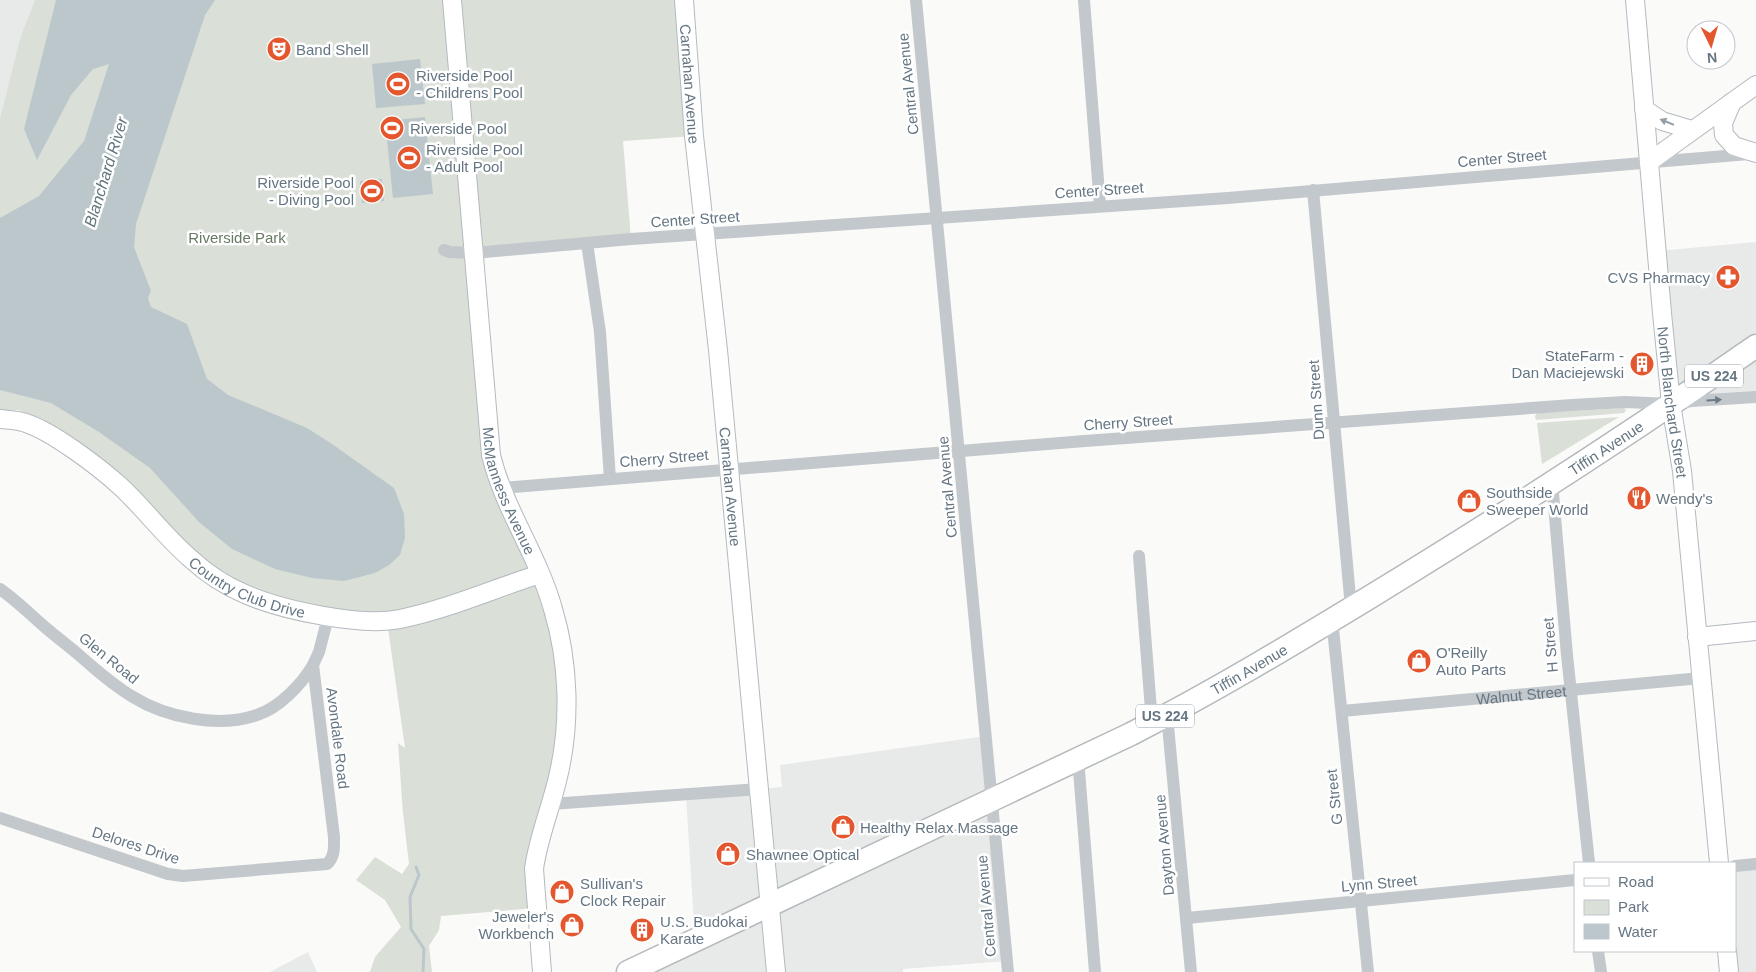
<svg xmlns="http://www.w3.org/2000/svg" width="1756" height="972" font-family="Helvetica,sans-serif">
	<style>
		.built { fill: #e8e9e9 }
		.green { fill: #dadfd7 }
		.water { fill: #bbc7cb }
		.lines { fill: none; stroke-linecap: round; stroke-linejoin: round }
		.stream { stroke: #bbc7cb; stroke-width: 3 }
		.secondary-casing { stroke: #b3babf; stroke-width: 20 }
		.highway-casing { stroke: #b4b9bd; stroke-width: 25 }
		.street { stroke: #c3c8cc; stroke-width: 12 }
		.secondary { stroke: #fff; stroke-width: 18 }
		.highway { stroke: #fff; stroke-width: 22 }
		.oneway { fill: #939fa8 }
		.oneway2 { fill: #6a7a87 }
		.labels { text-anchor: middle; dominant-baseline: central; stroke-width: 5; stroke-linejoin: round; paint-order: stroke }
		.shield { fill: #fff; stroke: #939fa8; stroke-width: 1 }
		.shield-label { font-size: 14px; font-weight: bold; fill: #657683 }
		.poi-label { font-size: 15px; fill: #657683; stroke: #fff; text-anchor: start }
		.street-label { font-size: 15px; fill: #657683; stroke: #fff }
		.park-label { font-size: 15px; fill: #687a64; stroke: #fff }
		.water-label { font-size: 16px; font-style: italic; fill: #60757c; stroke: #fff }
	</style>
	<rect width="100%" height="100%" fill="#fafaf8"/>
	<!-- built -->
	<path class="built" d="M0 0H35L21 35 0 118Z
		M1756 242V397L1671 404 1657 251Z
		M986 736 1007 961 903 969V972H627L695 940 686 795 782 787 780 765Z
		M1756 864V972H1729L1735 951V866Z
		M308 952 317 972H270Z"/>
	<!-- green -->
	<path class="green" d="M35 0H684L694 136 623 141 631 239 474 253 491 455 562 647 553 800 536 908 441 916 439 930 429 946 432 972H370L375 957 401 927 385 900 356 880 375 857 402 874 409 864 403 813 398 743 405 748 387 621H364L223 583 70 441 43 419 18 410 0 411V118L21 35Z
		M1624 408 1626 410 1624 413 1536 420 1535 416 1537 413Z
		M1619 417 1542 464 1537 423Z"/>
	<!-- water -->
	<path class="water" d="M56 0H215L205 15 136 224 134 247 151 291 148 298 151 307 187 324 207 379 228 395 307 428 332 444 394 488 404 514 405 538 400 555 389 565 375 573 344 581 312 578 275 569 232 549 199 522 150 468 99 432 51 403 0 390V218L39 196 84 141 109 64 93 69 71 95 37 160 24 129Z
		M420 59 425 104 376 108 372 64Z
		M425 117 433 194 393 198 385 121Z
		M382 179 384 201 362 203 360 181Z"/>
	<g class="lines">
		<!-- stream -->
		<path class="stream" d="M416 867 419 875 410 897 411 929 424 949 423 972"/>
		<defs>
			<g id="secondary">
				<path id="s2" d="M452 0 491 455C504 509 538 555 553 609 569 662 571 723 558 777 551 808 538 838 534 869L542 972"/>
				<path id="s3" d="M684 0 694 136 718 350 776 972"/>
				<path id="s4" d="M1635 0 1662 313 1671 404 1682 471 1719 863"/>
				<path d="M1732 102 1723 123 1724 135 1734 146 1756 153"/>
				<path d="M1644 109 1662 121 1692 130"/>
				<path d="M1649 162 1756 85"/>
				<path id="s5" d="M0 419C9 420 18 420 26 423 53 432 99 467 120 486 145 509 165 537 191 559 206 573 226 586 245 594 281 610 361 627 400 619 448 609 493 589 540 574"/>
				<path d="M1697 637 1756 631"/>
				<path d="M1727 951 1729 972"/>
			</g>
			<g id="highway">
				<path id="s6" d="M628 972 1131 734C1213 692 1291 645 1370 597 1501 517 1630 434 1756 346"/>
			</g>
		</defs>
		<!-- secondary casing -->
		<use href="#secondary" class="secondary-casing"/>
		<!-- highway casing -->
		<use href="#highway" class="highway-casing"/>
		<!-- street -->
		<g class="street">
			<path d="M916 0 1008 972"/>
			<path d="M1084 0 1100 206"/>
			<path d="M1313 190 1351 608"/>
			<path d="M587 243 600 332 610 479"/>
			<path d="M444 250 450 252 473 253 631 239 1228 198 1749 154"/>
			<path d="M1552 482 1567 655 1589 863"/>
			<path d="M501 488 1085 441 1572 405 1625 402 1671 404 1692 401 1756 397"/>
			<path d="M1139 556 1152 723"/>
			<path d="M0 589C13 598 26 610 38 621 51 633 65 643 79 655 96 670 113 685 133 697 167 718 219 728 257 715 279 708 302 684 313 665"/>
			<path d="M1332 619 1368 972"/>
			<path id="s1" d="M1342 711 1701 678"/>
			<path d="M1167 715 1191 972"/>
			<path d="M1078 758 1095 972"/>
			<path d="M551 804 759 789"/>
			<path d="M0 818 168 874 183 876 327 864C335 857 334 847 334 837L313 665 319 652 328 617"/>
			<path d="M1735 866 1756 864"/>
			<path d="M1187 918 1575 880"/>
			<path d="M1598 951 1601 972"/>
		</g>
		<!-- secondary -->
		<use href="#secondary" class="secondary"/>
		<!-- highway -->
		<use href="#highway" class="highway"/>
	</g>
	<!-- one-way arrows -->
	<defs><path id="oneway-solid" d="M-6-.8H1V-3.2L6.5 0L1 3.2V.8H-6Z" transform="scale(1.25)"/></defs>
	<use class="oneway" href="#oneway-solid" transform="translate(1667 122) rotate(-158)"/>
	<use class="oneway2" href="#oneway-solid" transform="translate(1714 400) rotate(-3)"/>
	<!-- icons -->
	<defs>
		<symbol id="theatre-disc" viewBox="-11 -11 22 22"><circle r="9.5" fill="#e4572e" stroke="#fff"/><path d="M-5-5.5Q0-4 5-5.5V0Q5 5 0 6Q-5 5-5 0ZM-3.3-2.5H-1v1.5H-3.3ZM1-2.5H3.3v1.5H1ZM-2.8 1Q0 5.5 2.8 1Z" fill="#fff"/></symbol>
		<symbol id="stadium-disc" viewBox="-11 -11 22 22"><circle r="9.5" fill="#e4572e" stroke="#fff"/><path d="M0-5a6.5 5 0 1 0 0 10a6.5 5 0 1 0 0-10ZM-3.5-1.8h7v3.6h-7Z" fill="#fff"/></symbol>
		<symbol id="pharmacy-disc" viewBox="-11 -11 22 22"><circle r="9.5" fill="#e4572e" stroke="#fff"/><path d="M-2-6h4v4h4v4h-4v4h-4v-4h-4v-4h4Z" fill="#fff"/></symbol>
		<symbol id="building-disc" viewBox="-11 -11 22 22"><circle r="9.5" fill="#e4572e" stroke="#fff"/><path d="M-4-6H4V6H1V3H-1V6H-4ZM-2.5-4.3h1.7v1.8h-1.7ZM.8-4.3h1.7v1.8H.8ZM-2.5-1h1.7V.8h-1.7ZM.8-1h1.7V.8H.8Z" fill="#fff"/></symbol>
		<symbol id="restaurant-disc" viewBox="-11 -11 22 22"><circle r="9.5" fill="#e4572e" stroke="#fff"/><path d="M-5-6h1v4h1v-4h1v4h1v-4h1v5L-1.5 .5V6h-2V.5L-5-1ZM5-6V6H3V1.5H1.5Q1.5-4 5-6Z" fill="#fff"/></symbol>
		<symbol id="shop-disc" viewBox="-11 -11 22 22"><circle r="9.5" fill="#e4572e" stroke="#fff"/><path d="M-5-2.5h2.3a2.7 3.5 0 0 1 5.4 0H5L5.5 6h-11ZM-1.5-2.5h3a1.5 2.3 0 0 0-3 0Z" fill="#fff"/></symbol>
	</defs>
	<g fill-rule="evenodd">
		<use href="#theatre-disc" x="265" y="35" width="28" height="28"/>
		<use href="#stadium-disc" x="384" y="70" width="28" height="28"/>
		<use href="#stadium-disc" x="378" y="114" width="28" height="28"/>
		<use href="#stadium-disc" x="395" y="144" width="28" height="28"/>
		<use href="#stadium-disc" x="358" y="177" width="28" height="28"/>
		<use href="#pharmacy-disc" x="1714" y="263" width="28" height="28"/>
		<use href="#building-disc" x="1628" y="350" width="28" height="28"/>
		<use href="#restaurant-disc" x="1625" y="484" width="28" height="28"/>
		<use href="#shop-disc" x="1455" y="487" width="28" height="28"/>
		<use href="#shop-disc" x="1405" y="647" width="28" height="28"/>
		<use href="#shop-disc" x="829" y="813" width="28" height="28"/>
		<use href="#shop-disc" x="714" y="840" width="28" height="28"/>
		<use href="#shop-disc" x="548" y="878" width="28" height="28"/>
		<use href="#shop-disc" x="558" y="911" width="28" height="28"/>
		<use href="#building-disc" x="628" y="916" width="28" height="28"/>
	</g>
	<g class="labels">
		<!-- shield labels -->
		<g class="shield">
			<rect x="1685" y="364.5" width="58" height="23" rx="4"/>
			<rect x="1136" y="704.5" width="58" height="23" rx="4"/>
		</g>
		<g class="shield-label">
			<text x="1714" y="376">US 224</text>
			<text x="1165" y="716">US 224</text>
		</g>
		<!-- poi labels -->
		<g class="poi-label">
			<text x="296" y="49">Band Shell</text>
			<text x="416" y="75">Riverside Pool<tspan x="416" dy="17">- Childrens Pool</tspan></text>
			<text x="410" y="128">Riverside Pool</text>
			<text x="426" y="149">Riverside Pool<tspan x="426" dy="17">- Adult Pool</tspan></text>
			<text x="354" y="182" text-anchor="end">Riverside Pool<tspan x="354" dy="17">- Diving Pool</tspan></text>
			<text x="1710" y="277" text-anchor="end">CVS Pharmacy</text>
			<text x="1624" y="355" text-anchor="end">StateFarm -<tspan x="1624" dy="17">Dan Maciejewski</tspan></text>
			<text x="1486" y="492">Southside<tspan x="1486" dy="17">Sweeper World</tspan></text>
			<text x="1656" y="498">Wendy's</text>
			<text x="1436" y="652">O'Reilly<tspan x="1436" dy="17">Auto Parts</tspan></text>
			<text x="860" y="827">Healthy Relax Massage</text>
			<text x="746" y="854">Shawnee Optical</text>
			<text x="580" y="883">Sullivan's<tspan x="580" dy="17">Clock Repair</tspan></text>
			<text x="554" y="916" text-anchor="end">Jeweler's<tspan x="554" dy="17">Workbench</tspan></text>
			<text x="660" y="921">U.S. Budokai<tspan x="660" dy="17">Karate</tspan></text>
		</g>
		<!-- street labels -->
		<g class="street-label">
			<text stroke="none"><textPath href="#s3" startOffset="84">Carnahan Avenue</textPath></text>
			<text transform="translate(908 84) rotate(-96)">Central Avenue</text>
			<text transform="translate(1502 158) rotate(-5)">Center Street</text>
			<text transform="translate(1099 190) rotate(-4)">Center Street</text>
			<text transform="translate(695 219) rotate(-4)">Center Street</text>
			<text transform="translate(1316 400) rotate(-94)">Dunn Street</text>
			<text stroke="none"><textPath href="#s4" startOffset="404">North Blanchard Street</textPath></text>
			<text transform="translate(1128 422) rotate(-4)">Cherry Street</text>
			<text stroke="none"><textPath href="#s6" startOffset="1111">Tiffin Avenue</textPath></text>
			<text transform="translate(664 458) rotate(-5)">Cherry Street</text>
			<text stroke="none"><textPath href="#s3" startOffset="489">Carnahan Avenue</textPath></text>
			<text transform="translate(947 487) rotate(-95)">Central Avenue</text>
			<text stroke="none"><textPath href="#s2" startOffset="496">McManness Avenue</textPath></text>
			<text stroke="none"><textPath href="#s5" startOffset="306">Country Club Drive</textPath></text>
			<text transform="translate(1550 645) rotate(-95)">H Street</text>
			<text transform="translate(109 658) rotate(39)">Glen Road</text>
			<text stroke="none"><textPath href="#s6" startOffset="691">Tiffin Avenue</textPath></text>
			<text stroke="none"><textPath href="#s1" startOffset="180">Walnut Street</textPath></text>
			<text transform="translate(338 738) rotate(83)">Avondale Road</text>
			<text transform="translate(1334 797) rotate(-96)">G Street</text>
			<text transform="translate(136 845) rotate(18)">Delores Drive</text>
			<text transform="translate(1164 845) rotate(-95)">Dayton Avenue</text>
			<text transform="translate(1379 883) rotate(-5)">Lynn Street</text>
			<text transform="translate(986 906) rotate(-95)">Central Avenue</text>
		</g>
		<!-- park labels -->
		<g class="park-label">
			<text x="237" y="237">Riverside Park</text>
		</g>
		<!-- water labels -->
		<g class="water-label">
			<text transform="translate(106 172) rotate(-73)">Blanchard River</text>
		</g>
	</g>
	<!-- legend -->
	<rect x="1574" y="862" width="162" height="90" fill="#ffffff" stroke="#c1c8cd"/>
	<rect x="1584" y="878" width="25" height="8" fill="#ffffff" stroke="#c1c8cd"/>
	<text x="1618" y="887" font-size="15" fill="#657683">Road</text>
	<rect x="1584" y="900" width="25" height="15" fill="#dadfd7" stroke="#c1c8cd"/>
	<text x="1618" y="912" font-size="15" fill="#657683">Park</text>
	<rect x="1584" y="924" width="25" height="15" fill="#bbc7cb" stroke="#c1c8cd"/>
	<text x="1618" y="937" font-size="15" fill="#657683">Water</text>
	<!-- north arrow -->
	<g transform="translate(1711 45) rotate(175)"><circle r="24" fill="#ffffff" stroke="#c1c8cd"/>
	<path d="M0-4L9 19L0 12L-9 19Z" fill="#e4572e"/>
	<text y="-8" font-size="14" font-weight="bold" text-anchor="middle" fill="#657683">N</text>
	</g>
</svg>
